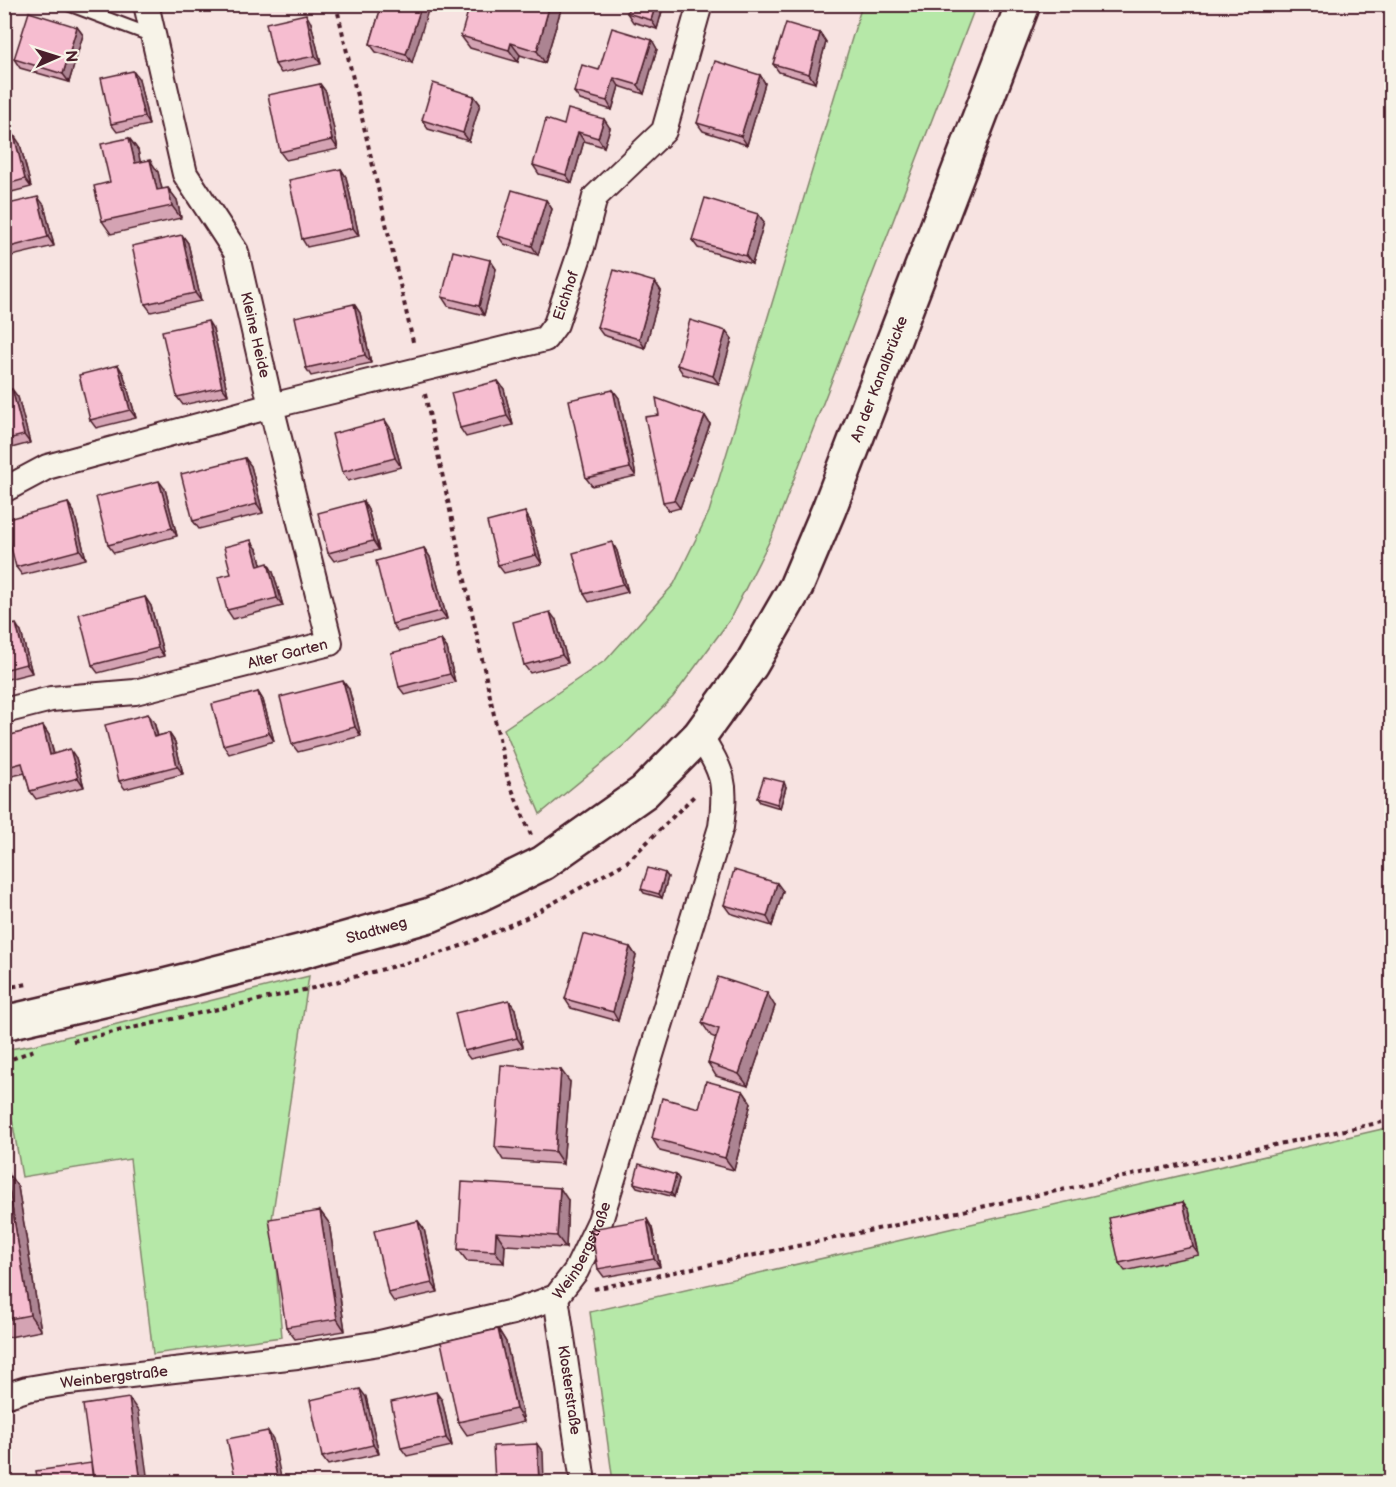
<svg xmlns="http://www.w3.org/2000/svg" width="1396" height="1487" font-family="'Balsamiq Sans',sans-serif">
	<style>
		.green { fill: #b6e8a8; stroke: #80846a; stroke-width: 1.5 }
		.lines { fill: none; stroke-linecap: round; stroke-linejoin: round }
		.lane-casing { stroke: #4a1f2b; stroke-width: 16 }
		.street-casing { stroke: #4a1f2b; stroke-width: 28 }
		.secondary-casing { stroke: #4a1f2b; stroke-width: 38 }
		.path { stroke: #4a1f2b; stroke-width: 4; stroke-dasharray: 4.5 4.5; stroke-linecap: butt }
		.lane { stroke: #f7f3e8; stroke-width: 12 }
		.street { stroke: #f7f3e8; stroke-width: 24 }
		.secondary { stroke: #f7f3e8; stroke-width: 33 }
		.wall { fill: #d4a3b3; stroke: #4a1f2b; stroke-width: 1.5 }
		.shaded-wall { fill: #ac8492; stroke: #4a1f2b; stroke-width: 1.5 }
		.building { fill: #f6bdd0; stroke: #4a1f2b; stroke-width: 1.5 }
		.labels { text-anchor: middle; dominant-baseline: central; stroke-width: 6; stroke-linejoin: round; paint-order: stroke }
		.street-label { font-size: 15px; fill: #4a1f2b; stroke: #f7f3e8 }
	</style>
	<rect width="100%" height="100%" fill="#f7e3e1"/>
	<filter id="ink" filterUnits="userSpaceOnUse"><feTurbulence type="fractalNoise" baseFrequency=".0167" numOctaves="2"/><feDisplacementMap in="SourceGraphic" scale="12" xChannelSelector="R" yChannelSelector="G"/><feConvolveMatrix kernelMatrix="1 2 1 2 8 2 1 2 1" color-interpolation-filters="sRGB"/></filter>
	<g filter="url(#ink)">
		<!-- green -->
		<path class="green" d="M862 5H976L772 536 729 621 673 697 623 746 540 814 504 729 606 660 674 584 709 512Z
			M309 976 272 1219 282 1337 153 1354 130 1159 22 1177 5 1079 4 1050 33 1045Z
			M1391 1127V1482H613L590 1312Z"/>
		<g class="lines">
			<defs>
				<path id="lane" d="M68 4 153 36"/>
				<g id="street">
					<path d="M4 490 47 467 271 406 236 252 185 174 146 4"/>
					<path id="s1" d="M4 711 51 699 135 692 330 643 271 406 545 339 556 324 582 247 595 197 664 131 700 4"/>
					<path id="s2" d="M556 1297 583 1482"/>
					<path id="s3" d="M4 1396 27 1389 69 1382 297 1356 380 1343 513 1312 556 1297 576 1271 600 1221 721 827C727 780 723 774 700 735"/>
				</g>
				<g id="secondary">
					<path id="s4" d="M4 1023 168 985 303 951 430 915 480 894 543 863 644 792 700 735 751 665 796 587 829 509 1023 4"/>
				</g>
			</defs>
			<!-- lane casing -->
			<use href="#lane" class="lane-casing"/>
			<!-- street casing -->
			<use href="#street" class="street-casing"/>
			<!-- secondary casing -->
			<use href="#secondary" class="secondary-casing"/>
			<!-- path -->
			<path class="path" d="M336 4 414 346
				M425 394 508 780 531 835
				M4 988 28 984
				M73 1041 313 988 432 956 464 945 526 918 627 862 696 794
				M4 1062 37 1049
				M594 1289 1392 1120"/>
			<!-- lane -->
			<use href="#lane" class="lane"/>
			<!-- street -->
			<use href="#street" class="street"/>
			<!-- secondary -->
			<use href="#secondary" class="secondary"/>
		</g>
		<!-- wall -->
		<path class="wall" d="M382 4 412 63 376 52 370 44Z
			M521 4H558L561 9 545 63 520 55 518 62 470 48 461 36 520 6Z
			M664 4 657 29 633 22 627 13Z
			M311 23 321 64 281 73 275 64Z
			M77 27 83 35 69 82 20 68 14 59Z
			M820 33 826 42 815 83 779 72 773 64Z
			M652 40 657 49 644 94 619 86 612 110 580 100 574 92 599 70Z
			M760 75 765 83 747 145 703 131 697 123Z
			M139 79 149 125 117 132 111 124Z
			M320 84 326 92 338 149 286 160 280 152Z
			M474 96 480 104 469 141 428 129 422 120Z
			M564 125 610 128 604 147 584 141 572 183 539 174 533 165Z
			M4 138 20 144 31 187 4 194Z
			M129 138 138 150 140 162 158 172 162 189 168 188 177 200 181 218 111 234 102 221Z
			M341 169 346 177 359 236 307 247 302 239Z
			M546 200 552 209 538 255 504 244 498 236Z
			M44 205 54 246 12 256 6 248Z
			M758 214 764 222 752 264 698 248 692 240Z
			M182 235 188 243 201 301 151 312 145 304Z
			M490 260 496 269 484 315 448 306 442 297Z
			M655 282 661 291 645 348 603 335 597 327Z
			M354 304 360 313 371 363 311 376 306 368Z
			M213 329 228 395 183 405 177 397Z
			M726 331 732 339 719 384 683 374 677 365Z
			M123 373 136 418 96 428 90 420Z
			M498 381 504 389 513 425 466 437 460 428Z
			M613 390 619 398 636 476 592 486 586 478Z
			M4 391 18 397 30 443 4 450Z
			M705 416 710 424 680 508 669 511 663 502Z
			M391 429 401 467 348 481 342 472Z
			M245 458 251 466 263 513 199 529 193 521Z
			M165 489 177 536 114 553 108 545Z
			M363 501 368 510 379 550 334 561 328 553Z
			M68 503 74 512 86 559 22 575 16 567Z
			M525 512 530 521 542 564 504 573 498 565Z
			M612 542 617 551 628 592 589 602 584 594Z
			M424 548 430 557 447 619 398 632 392 624Z
			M257 549 261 565 273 572 283 606 233 619 227 610 231 574Z
			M4 578 9 597 4 598Z
			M145 597 151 606 164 656 98 673 92 665Z
			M556 620 568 663 530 673 524 665Z
			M4 627 21 632 32 673 4 680Z
			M441 640 447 648 455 682 405 695 399 687Z
			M349 689 361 736 298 752 292 744Z
			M258 692 263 700 274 741 229 754 223 745Z
			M154 722 158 736 169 733 175 742 183 774 125 789 119 781Z
			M43 726 49 735 54 754 76 758 84 787 36 799 30 791 25 773 8 777 4 772V737Z
			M786 787 780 808 760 802 757 798Z
			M665 873 668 877 662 898 644 893 641 889Z
			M783 891 772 926 730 913 724 905Z
			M630 947 636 956 618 1021 571 1008 565 999Z
			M775 1006 748 1086 716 1076 708 1063 716 1038 711 1036 702 1023Z
			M515 1009 523 1047 470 1059 464 1051Z
			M570 1082 563 1164 503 1160 495 1147Z
			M743 1091 751 1103 734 1170 660 1151 652 1138 699 1108Z
			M4 1171H6L18 1187 41 1331 4 1338Z
			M679 1179 674 1197 637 1187 634 1183Z
			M568 1200 566 1248 505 1245 504 1263 467 1261 458 1249Z
			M1183 1202 1189 1210 1199 1255 1125 1271 1119 1263Z
			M320 1211 329 1223 345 1331 295 1339 286 1327Z
			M647 1219 652 1228 660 1267 604 1277 598 1269Z
			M418 1221 424 1229 438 1292 394 1302 388 1293Z
			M498 1329 506 1342 524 1422 467 1435 458 1422Z
			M366 1397 379 1454 328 1465 322 1457Z
			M442 1400 452 1446 407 1456 401 1448Z"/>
		<!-- shaded-wall -->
		<path class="shaded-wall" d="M4 4H12L4 30Z
			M422 4H430L412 63 406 54Z
			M550 4H558L561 9 545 63 537 51Z
			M656 4H664L657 29 651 20Z
			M306 14 311 23 321 64 315 56Z
			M77 27 83 35 69 82 63 74Z
			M820 33 826 42 815 83 809 74Z
			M652 40 657 49 644 94 638 85Z
			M511 43 520 55 518 62 509 50Z
			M133 71 139 79 149 125 144 117Z
			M760 75 765 83 747 145 741 136Z
			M614 78 619 86 612 110 607 101Z
			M320 84 326 92 338 149 332 140Z
			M474 96 480 104 469 141 463 133Z
			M604 119 610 128 604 147 598 138Z
			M578 132 584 141 572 183 566 175Z
			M14 135 20 144 31 187 25 179Z
			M129 138 138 150 143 176 135 163Z
			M150 160 158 172 165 203 157 190Z
			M341 169 346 177 359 236 353 228Z
			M168 188 177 200 181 218 172 206Z
			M38 197 44 205 54 246 48 237Z
			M546 200 552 209 538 255 532 246Z
			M758 214 764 222 752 264 746 256Z
			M182 235 188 243 201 301 195 293Z
			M490 260 496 269 484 315 479 306Z
			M655 282 661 291 645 348 639 339Z
			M354 304 360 313 371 363 365 355Z
			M208 321 213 329 228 395 222 387Z
			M726 331 732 339 719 384 713 376Z
			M118 365 123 373 136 418 130 410Z
			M498 381 504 389 513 425 507 416Z
			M12 389 18 397 30 443 24 435Z
			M613 390 619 398 636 476 630 468Z
			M705 416 710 424 680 508 674 500Z
			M385 420 391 429 401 467 395 458Z
			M245 458 251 466 263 513 257 504Z
			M159 481 165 489 177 536 172 528Z
			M363 501 368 510 379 550 373 541Z
			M68 503 74 512 86 559 80 550Z
			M525 512 530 521 542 564 536 555Z
			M251 540 257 549 264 574 258 566Z
			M612 542 617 551 628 592 623 584Z
			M424 548 430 557 447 619 441 611Z
			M268 563 273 572 283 606 277 598Z
			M4 578 9 597 4 590Z
			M145 597 151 606 164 656 158 648Z
			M550 612 556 620 568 663 562 655Z
			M16 624 21 632 32 673 26 664Z
			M441 640 447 648 455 682 450 674Z
			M343 681 349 689 361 736 355 727Z
			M258 692 263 700 274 741 269 733Z
			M148 714 154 722 160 745 154 737Z
			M43 726 49 735 56 764 50 755Z
			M169 733 175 742 183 774 177 766Z
			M70 749 76 758 84 787 78 778Z
			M784 782 786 787 780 808 777 804Z
			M665 873 668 877 662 898 659 894Z
			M777 883 783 891 772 926 767 917Z
			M630 947 636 956 618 1021 613 1012Z
			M767 993 775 1006 748 1086 739 1074Z
			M509 1000 515 1009 523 1047 517 1038Z
			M561 1070 570 1082 563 1164 555 1152Z
			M743 1091 751 1103 734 1170 725 1158Z
			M6 1171 18 1187 41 1331 30 1315Z
			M676 1175 679 1179 674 1197 671 1193Z
			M560 1188 568 1200 566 1248 557 1236Z
			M1183 1202 1189 1210 1199 1255 1193 1247Z
			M320 1211 329 1223 345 1331 337 1319Z
			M647 1219 652 1228 660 1267 654 1259Z
			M418 1221 424 1229 438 1292 432 1283Z
			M496 1232 505 1245 504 1263 495 1251Z
			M498 1329 506 1342 524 1422 516 1409Z
			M360 1389 366 1397 379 1454 373 1445Z
			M436 1392 442 1400 452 1446 446 1438Z
			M129 1398 138 1411 148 1482H141Z
			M268 1431 273 1439 282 1482H278Z
			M537 1444 543 1452 544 1482H539Z"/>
		<!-- building -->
		<path class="building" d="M382 4H422L406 54 370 44Z
			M470 4H515L520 6 521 4H550L537 51 511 43 509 50 461 36Z
			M630 4H656L651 20 627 13Z
			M29 12 77 27 63 74 14 59Z
			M306 14 315 56 275 64 266 23Z
			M786 23 820 33 809 74 773 64Z
			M612 28 652 40 638 85 614 78 607 101 574 92 582 65 599 70Z
			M715 61 760 75 741 136 697 123Z
			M133 71 144 117 111 124 101 78Z
			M433 83 474 96 463 133 422 120Z
			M320 84 332 140 280 152 268 95Z
			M568 109 604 119 598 138 578 132 566 175 533 165 546 119 564 125Z
			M14 135 25 179 4 185V138Z
			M129 138 135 163 150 160 157 190 168 188 172 206 102 221 94 186 110 182 101 144Z
			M341 169 353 228 302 239 289 180Z
			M512 190 546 200 532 246 498 236Z
			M38 197 48 237 6 248 4 243V205Z
			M705 198 758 214 746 256 692 240Z
			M182 235 195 293 145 304 132 246Z
			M453 251 490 260 479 306 442 297Z
			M614 270 655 282 639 339 597 327Z
			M354 304 365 355 306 368 295 317Z
			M690 320 726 331 713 376 677 365Z
			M208 321 222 387 177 397 162 331Z
			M118 365 130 410 90 420 79 375Z
			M498 381 507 416 460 428 451 393Z
			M12 389 24 435 4 440V391Z
			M613 390 630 468 586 478 569 400Z
			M656 398 705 416 674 500 663 502 645 417 659 415Z
			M385 420 395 458 342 472 332 434Z
			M245 458 257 504 193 521 181 474Z
			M159 481 172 528 108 545 96 497Z
			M363 501 373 541 328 553 318 513Z
			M68 503 80 550 16 567 4 520Z
			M525 512 536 555 498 565 487 522Z
			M251 540 258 566 268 563 277 598 227 610 218 577 231 574 224 547Z
			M612 542 623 584 584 594 573 553Z
			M424 548 441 611 392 624 376 561Z
			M145 597 158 648 92 665 79 614Z
			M550 612 562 655 524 665 513 622Z
			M16 624 26 664 4 670V627Z
			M441 640 450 674 399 687 391 653Z
			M343 681 355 727 292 744 280 697Z
			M258 692 269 733 223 745 212 704Z
			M148 714 154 737 169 733 177 766 119 781 105 725Z
			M43 726 50 755 70 749 78 778 30 791 22 763 4 768V737Z
			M764 777 784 782 777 804 757 798Z
			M648 868 665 873 659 894 641 889Z
			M734 870 777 883 767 917 724 905Z
			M583 934 630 947 613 1012 565 999Z
			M718 977 767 993 739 1074 708 1063 719 1029 702 1023Z
			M509 1000 517 1038 464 1051 455 1013Z
			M501 1065 561 1070 555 1152 495 1147Z
			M706 1081 743 1091 725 1158 652 1138 662 1098 699 1108Z
			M639 1164 676 1175 671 1193 634 1183Z
			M4 1171H6L30 1315 4 1320Z
			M462 1182 560 1188 557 1236 496 1232 495 1251 458 1249Z
			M1183 1202 1193 1247 1119 1263 1109 1218Z
			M320 1211 337 1319 286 1327 269 1219Z
			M647 1219 654 1259 598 1269 591 1229Z
			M418 1221 432 1283 388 1293 374 1231Z
			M498 1329 516 1409 458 1422 441 1342Z
			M360 1389 373 1445 322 1457 310 1400Z
			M436 1392 446 1438 401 1448 391 1402Z
			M129 1398 141 1482H94L83 1405Z
			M268 1431 278 1482H236L227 1439Z
			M537 1444 539 1482H495L493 1446Z
			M91 1463 93 1482H38L36 1471Z"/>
	</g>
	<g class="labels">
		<!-- street labels -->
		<g class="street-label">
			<text stroke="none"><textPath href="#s1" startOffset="909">Eichhof</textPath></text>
			<text transform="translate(255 335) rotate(77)">Kleine Heide</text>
			<text stroke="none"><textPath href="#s4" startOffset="1168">An der Kanalbrücke</textPath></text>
			<text stroke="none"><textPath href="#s1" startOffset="290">Alter Garten</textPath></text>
			<text stroke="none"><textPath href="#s4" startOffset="384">Stadtweg</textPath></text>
			<text stroke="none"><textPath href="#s3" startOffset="616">Weinbergstraße</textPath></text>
			<text stroke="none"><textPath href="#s3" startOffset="112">Weinbergstraße</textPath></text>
			<text stroke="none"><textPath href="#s2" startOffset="94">Klosterstraße</textPath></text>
		</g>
	</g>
	<!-- margin -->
	<rect width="1396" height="1487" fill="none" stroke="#f7f3e8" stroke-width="24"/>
	<rect x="12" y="12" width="1372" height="1463" fill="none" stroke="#4a1f2b" stroke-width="2" filter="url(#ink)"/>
	<!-- north arrow -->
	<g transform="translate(57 57) rotate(87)" stroke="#f7f3e8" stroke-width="4.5" paint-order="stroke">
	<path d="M0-4.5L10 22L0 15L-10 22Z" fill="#4a1f2b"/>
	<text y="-9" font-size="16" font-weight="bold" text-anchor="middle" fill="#4a1f2b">N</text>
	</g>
</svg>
